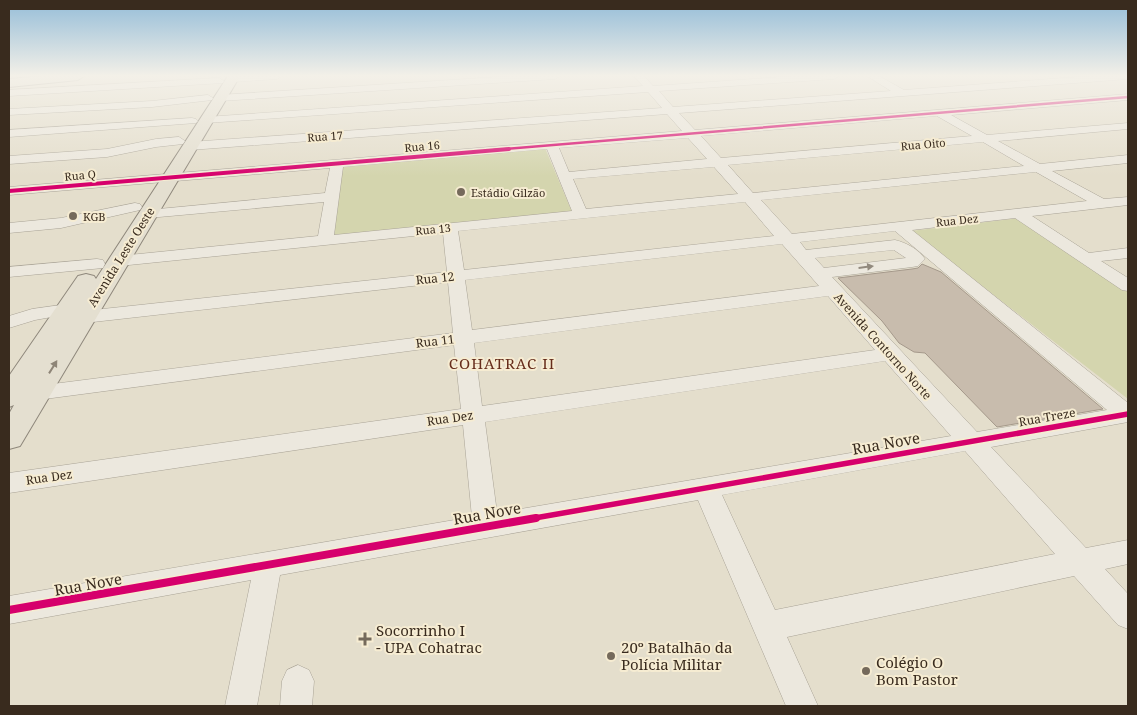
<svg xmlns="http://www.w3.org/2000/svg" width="1137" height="715" font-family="'Noto Serif',serif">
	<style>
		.green { fill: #d4d5ae }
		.building { fill: #c8bcad; stroke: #a5998b }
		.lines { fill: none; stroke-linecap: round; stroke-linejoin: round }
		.minor-casing { stroke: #a9a396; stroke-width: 1 }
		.major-casing { stroke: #8f887c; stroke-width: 2 }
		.minor { fill: #ece8de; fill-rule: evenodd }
		.major { fill: #e4dfd0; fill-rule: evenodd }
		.cycleway-far3-casing { stroke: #f6ecd2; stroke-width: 4.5 }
		.cycleway-far2-casing { stroke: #f6ecd2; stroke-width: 6 }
		.cycleway-far1-casing { stroke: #f6ecd2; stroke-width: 9 }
		.cycleway-casing { stroke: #f6ecd2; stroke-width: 11 }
		.cycleway-far3 { stroke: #d6006c; stroke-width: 2.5 }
		.cycleway-far2 { stroke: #d6006c; stroke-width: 4 }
		.cycleway-far1 { stroke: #d6006c; stroke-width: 5.5 }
		.cycleway { stroke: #d6006c; stroke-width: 8 }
		.oneway { fill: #928a7e }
		.oneway2 { fill: #8e8577 }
		.poi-dot { fill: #756a5b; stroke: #f6ecd2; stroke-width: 2 }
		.labels { text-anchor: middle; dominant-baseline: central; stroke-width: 4; stroke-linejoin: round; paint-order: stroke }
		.far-street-label { font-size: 11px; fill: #392b1e; stroke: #f6ecd2 }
		.far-poi-label { font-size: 11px; fill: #392b1e; stroke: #f6ecd2; text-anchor: start }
		.street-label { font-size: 12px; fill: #392b1e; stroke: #f6ecd2 }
		.quarter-label { font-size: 15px; letter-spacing: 1px; fill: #662d1c; stroke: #f6ecd2 }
		.near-street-label { font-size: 15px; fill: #392b1e; stroke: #f6ecd2 }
		.near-poi-label { font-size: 15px; fill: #392b1e; stroke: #f6ecd2; text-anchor: start }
	</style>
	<rect width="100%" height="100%" fill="#e4decc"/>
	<!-- green -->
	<path class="green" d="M545 148 572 212 329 236 343 166Z
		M1020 218 1128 290V399L911 231Z"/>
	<!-- building -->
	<path class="building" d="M922 264 941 272 1103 409 997 427 925 353 914 352 899 343 882 321 838 278 912 269 918 268Z"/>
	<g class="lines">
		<defs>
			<path id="minor" d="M236 76H282L277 79 232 82 227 79Z
				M513 76H560L555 79 220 101 215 98 220 95Z
				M634 76H644L653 86 795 76H839L834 79 659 91 673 107 891 91 867 76H879L904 90 1091 76H1128V79L679 113 695 130 1128 94V100L951 115 987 135 1128 123V129L998 141 1040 164 1128 155V163L1052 171 1104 199 1128 197V205L1032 216 1089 253 1128 248V258L1101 261 1128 278V291L1122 290 1015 218 912 230 1128 403V422L991 447 1086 548 1128 540V564L1105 569 1128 594V629L1118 625 1074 576 787 637 818 706H786L698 500 280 575 257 706H225L251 580 9 624V596L472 517 463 425 9 493V473L461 409 454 345 37 400 29 398 26 393 29 388 37 386 453 333 448 282 84 323 77 321 75 317 77 313 84 311 447 272 443 233 119 266 113 264 111 261 113 258 119 256 318 236 324 202 148 218 143 217 141 214 143 211 148 210 325 193 330 168 9 195V187L682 131 667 114 190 150 184 146 190 142 662 108 648 92 206 123 200 120 206 117 643 86ZM937 116 972 136 721 158 701 136ZM688 138 707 159 569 172 559 148ZM983 142 1024 166 753 193 728 165ZM547 149 572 211 334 235 343 167ZM714 167 738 194 586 209 573 179ZM1036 172 1087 201 792 234 761 200ZM745 202 774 236 464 270 458 231ZM895 231 1107 410 977 432 832 277 912 267 918 266 925 259C918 249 907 243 895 240L806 250 800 242ZM782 244 819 286 472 330 465 280ZM894 250 906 258 824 268 815 258ZM828 296 875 350 482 406 474 343ZM885 361 951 436 497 513 485 422ZM965 451 1055 554 775 610 722 495Z
				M219 78 224 81 223 83 9 96V90Z
				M208 95 213 98 212 100 152 107 9 115V109L152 101Z
				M192 118 196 119 198 121 196 123 9 137V130Z
				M179 137 185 141 183 144 156 147 107 157 9 164V156L107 149 156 139Z
				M135 203 140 204 142 207 140 210 61 228 9 233V223L61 218Z
				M97 259 103 260 105 264 103 268 9 277V267Z
				M68 304 74 305 77 309 74 313 35 320 9 328V316L32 309Z
				M298 665 309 670 314 681 312 706H280L282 681 287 670Z"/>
			<path id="major" d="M42 76H84L78 80 9 87V79Z
				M228 76H240L20 446 9 449V414L14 405 9 407V376L78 276 86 274 94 276 96 279Z"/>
		</defs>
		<!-- minor casing -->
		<use href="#minor" class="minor-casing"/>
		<!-- major casing -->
		<use href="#major" class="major-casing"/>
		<!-- minor -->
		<use href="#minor" class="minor"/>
		<!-- major -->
		<use href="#major" class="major"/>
		<defs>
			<path id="cycleway-far3" d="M494 150 1128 97"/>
			<path id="cycleway-far2" d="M9 191 509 149"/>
			<path id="cycleway-far1" d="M529 519 1128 414"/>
			<path id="cycleway" d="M9 610 536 518"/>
		</defs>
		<!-- cycleway-far3 casing -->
		<use href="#cycleway-far3" class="cycleway-far3-casing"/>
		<!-- cycleway-far2 casing -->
		<use href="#cycleway-far2" class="cycleway-far2-casing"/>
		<!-- cycleway-far1 casing -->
		<use href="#cycleway-far1" class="cycleway-far1-casing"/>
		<!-- cycleway casing -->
		<use href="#cycleway" class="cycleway-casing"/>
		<!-- cycleway-far3 -->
		<use href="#cycleway-far3" class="cycleway-far3"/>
		<!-- cycleway-far2 -->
		<use href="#cycleway-far2" class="cycleway-far2"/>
		<!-- cycleway-far1 -->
		<use href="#cycleway-far1" class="cycleway-far1"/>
		<!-- cycleway -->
		<use href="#cycleway" class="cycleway"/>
	</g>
	<!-- one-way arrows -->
	<defs><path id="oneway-solid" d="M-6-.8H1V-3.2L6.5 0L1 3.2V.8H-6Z" transform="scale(1.25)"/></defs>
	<use class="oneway" href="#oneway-solid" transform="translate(866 267) rotate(-7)"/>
	<use class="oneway2" href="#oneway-solid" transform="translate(53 367) rotate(-58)"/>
	<!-- sky -->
	<linearGradient id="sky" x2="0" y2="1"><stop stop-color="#95bdd8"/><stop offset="0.43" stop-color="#f3f0e8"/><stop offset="1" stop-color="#f3f0e8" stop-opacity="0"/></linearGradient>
	<rect width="1137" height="176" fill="url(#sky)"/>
	<!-- markers -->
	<g class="poi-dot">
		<circle cx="461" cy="192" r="5"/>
		<circle cx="73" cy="216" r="5"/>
		<path d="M362.5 631.5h5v5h5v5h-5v5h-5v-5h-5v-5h5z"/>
		<circle cx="611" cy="656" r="5"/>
		<circle cx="866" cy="671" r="5"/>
	</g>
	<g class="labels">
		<!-- far-street labels -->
		<g class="far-street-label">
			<text transform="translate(325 136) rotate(-4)">Rua 17</text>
			<text transform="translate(923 144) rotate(-5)">Rua Oito</text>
			<text transform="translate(422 146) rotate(-5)">Rua 16</text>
			<text transform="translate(80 175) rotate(-5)">Rua Q</text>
			<text transform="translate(957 220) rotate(-6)">Rua Dez</text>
			<text transform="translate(433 229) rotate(-6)">Rua 13</text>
		</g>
		<!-- far-poi labels -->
		<g class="far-poi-label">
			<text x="471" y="192">Estádio Gilzão</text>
			<text x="83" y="216">KGB</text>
		</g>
		<!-- street labels -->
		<g class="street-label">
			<text transform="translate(121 257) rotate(-58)">Avenida Leste Oeste</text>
			<text transform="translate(435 278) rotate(-6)">Rua 12</text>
			<text transform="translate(435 341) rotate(-7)">Rua 11</text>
			<text transform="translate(883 346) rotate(48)">Avenida Contorno Norte</text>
			<text transform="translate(1047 417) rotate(-10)">Rua Treze</text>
			<text transform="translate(450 418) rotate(-8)">Rua Dez</text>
			<text transform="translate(49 477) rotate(-8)">Rua Dez</text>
		</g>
		<!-- quarter labels -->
		<g class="quarter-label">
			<text x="502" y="363">COHATRAC II</text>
		</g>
		<!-- near-street labels -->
		<g class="near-street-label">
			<text transform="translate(886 443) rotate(-10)">Rua Nove</text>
			<text transform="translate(487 513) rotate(-10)">Rua Nove</text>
			<text transform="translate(88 584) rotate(-10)">Rua Nove</text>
		</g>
		<!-- near-poi labels -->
		<g class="near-poi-label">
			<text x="376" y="630">Socorrinho I<tspan x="376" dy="17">- UPA Cohatrac</tspan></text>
			<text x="621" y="647">20º Batalhão da<tspan x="621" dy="17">Polícia Militar</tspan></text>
			<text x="876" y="662">Colégio O<tspan x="876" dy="17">Bom Pastor</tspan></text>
		</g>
	</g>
	<!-- border -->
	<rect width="1137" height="715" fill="none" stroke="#392b1e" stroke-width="20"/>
</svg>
